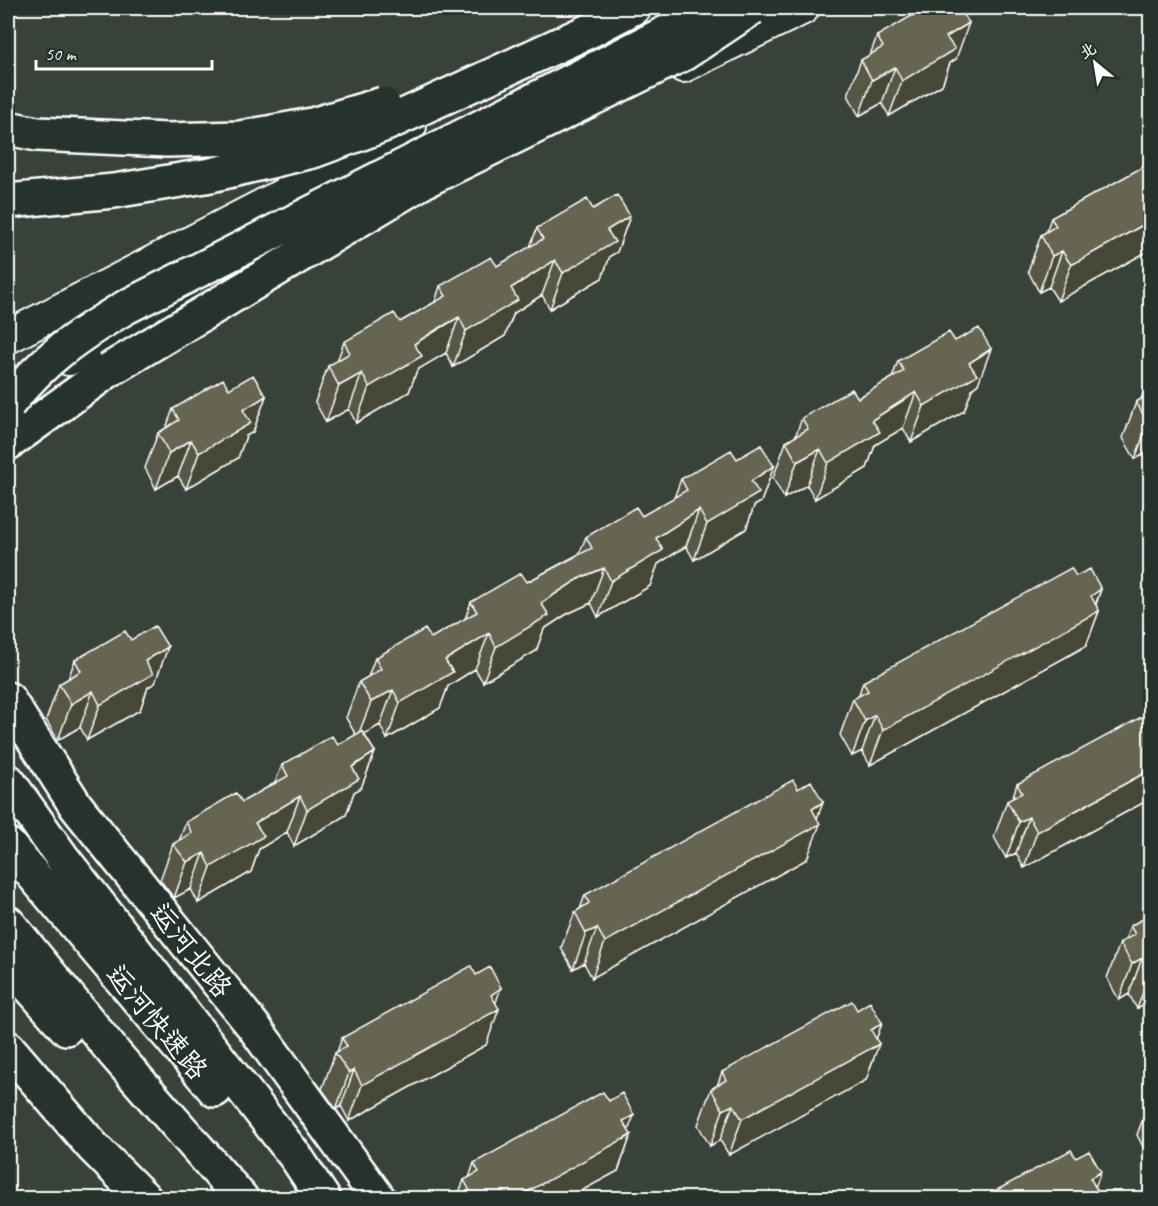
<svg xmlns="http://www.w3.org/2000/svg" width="1158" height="1206" font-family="Caveat,'LXGW WenKai TC',sans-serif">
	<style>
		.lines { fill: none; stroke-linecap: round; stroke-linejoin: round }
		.minor-casing { stroke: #fff; stroke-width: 36 }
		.major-casing { stroke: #fff; stroke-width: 38 }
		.highway-casing { stroke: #fff; stroke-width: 38 }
		.minor { stroke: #26332d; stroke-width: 32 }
		.major { stroke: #26332d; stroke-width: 33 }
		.highway { stroke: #26332d; stroke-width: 33 }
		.highway-bridge-casing { stroke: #fff; stroke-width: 38; stroke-linecap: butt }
		.highway-bridge { stroke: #26332d; stroke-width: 33 }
		.wall { fill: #585746; stroke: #fff; stroke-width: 1.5 }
		.shaded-wall { fill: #474739; stroke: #fff; stroke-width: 1.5 }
		.building { fill: #666551; stroke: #fff; stroke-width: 1.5 }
		.labels { text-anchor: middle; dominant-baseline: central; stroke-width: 4.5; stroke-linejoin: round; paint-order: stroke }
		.street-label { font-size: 28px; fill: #fff; stroke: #26332d }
	</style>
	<rect width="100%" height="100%" fill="#394238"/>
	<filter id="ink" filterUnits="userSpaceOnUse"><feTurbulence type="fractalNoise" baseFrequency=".0167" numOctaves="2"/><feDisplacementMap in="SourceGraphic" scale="12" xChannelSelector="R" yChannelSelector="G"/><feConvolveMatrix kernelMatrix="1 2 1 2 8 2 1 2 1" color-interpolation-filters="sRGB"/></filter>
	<g filter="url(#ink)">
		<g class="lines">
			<defs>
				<path id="minor" d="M683 66 803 8
					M8 337 310 181 410 126
					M69 359 192 291 300 242"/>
				<path id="major" d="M8 699 76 806 254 1027 378 1198
					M8 1048 93 1147 144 1198"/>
				<path id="highway" d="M591 30 633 8
					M8 443 109 370
					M8 781 64 860 296 1157 323 1198
					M8 845 215 1090
					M8 923 115 1054 241 1198
					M8 962 66 1028"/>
			</defs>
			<!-- minor casing -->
			<use href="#minor" class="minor-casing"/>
			<!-- major casing -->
			<use href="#major" class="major-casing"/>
			<!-- highway casing -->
			<use href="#highway" class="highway-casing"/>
			<!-- minor -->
			<use href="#minor" class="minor"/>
			<!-- major -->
			<use href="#major" class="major"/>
			<!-- highway -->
			<use href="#highway" class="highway"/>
			<defs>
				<path id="highway-bridge" d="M8 128 37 134 167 140 240 138 312 125 383 104
					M8 201 114 191 211 175 313 151 386 124 591 30
					M109 370 422 182 683 54 752 8
					M8 404C43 359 77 336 126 307L715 8"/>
			</defs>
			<!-- highway-bridge casing -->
			<use href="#highway-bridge" class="highway-bridge-casing"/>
			<!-- highway-bridge -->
			<use href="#highway-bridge" class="highway-bridge"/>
		</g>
		<!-- wall -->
		<path class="wall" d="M877 36 956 59 950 63 942 85 889 116 882 103 859 116 848 95 861 60 870 55Z
			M1150 163V250L1058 301 1049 287 1039 292 1028 271 1041 235 1046 232 1051 218Z
			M593 209 630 216 617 252 610 256 602 278 550 309 542 295 514 313 505 336 453 367 446 353 423 366 417 370 409 392 356 423 349 409 326 422 315 402 328 366 337 361 344 342 400 322 435 302 440 286 497 266 530 247 537 228Z
			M898 361 978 384 972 389 964 411 911 442 903 428 875 445 867 468 815 499 807 485 784 498 773 478 786 442 795 437 802 418 858 398 892 378Z
			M1150 382V464L1145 454 1135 459 1123 438 1136 402 1141 399 1146 385Z
			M229 389 266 396 253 432 246 436 238 458 186 489 178 476 156 489 145 468 158 433 166 428 173 409Z
			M737 459 774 466 761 502 754 506 746 529 694 560 686 546 658 564 650 586 598 617 591 603 567 614 544 629 536 651 483 682 475 669 448 686 440 708 387 739 380 725 364 734 375 752 361 788 354 792 346 815 294 846 287 832 259 849 251 872 198 903 191 889 174 898 160 880 173 844 179 841 186 822 242 802 275 783 282 765 338 745 356 735 346 718 359 682 368 677 375 658 431 638 465 619 471 602 527 582 579 554 586 537 642 516 674 498 681 479Z
			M1076 576 1101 589 1096 605 1099 611 1086 646 870 765 862 751 852 756 840 735 853 699 858 697 863 682Z
			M75 660 155 683 148 687 140 710 87 740 80 727 58 740 46 720 59 684 68 679Z
			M1150 720V799L1024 868 1016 853 1006 858 994 837 1007 801 1012 799 1017 784Z
			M798 789 823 802 817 818 807 859 592 978 584 963 573 969 561 948 575 912 580 909 585 895Z
			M1150 915V1002L1137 1009 1129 994 1119 1000 1107 978 1120 943 1125 940 1130 926Z
			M476 975 496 1004 486 1045 349 1121 341 1106 336 1109 322 1089 335 1053 337 1052 342 1038Z
			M857 1010 882 1023 876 1039 866 1080 729 1155 720 1140 710 1146 698 1125 711 1089 717 1086 722 1072Z
			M1150 1099V1155L1148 1156 1137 1135Z
			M609 1101 634 1115 628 1130 631 1135 618 1171 568 1198H457L464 1180 469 1178 474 1163Z"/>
		<!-- shaded-wall -->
		<path class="shaded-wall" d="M969 23 956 59 950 63 942 85 889 116 902 81 946 37Z
			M895 67 882 103 859 116 872 80Z
			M630 216 617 252 610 256 602 278 550 309 563 273 607 230Z
			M1150 221V250L1058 301 1071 265Z
			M1062 251 1049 287 1039 292 1052 256Z
			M555 260 542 295 514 313 505 336 453 367 466 331 511 288Z
			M459 317 446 353 417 370 409 392 356 423 369 387 414 344Z
			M991 349 978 384 972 389 964 411 911 442 924 406 969 363Z
			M362 373 349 409 326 422 339 386Z
			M916 392 903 428 875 445 867 468 815 499 828 463 872 420Z
			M266 396 253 432 246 436 238 458 186 489 199 453 243 410Z
			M1150 422V438L1145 454 1135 459 1148 423Z
			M191 440 178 476 156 489 169 453Z
			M820 449 807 485 784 498 797 462Z
			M774 466 761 502 754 506 746 529 694 560 707 524 751 481Z
			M699 510 686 546 658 564 650 586 598 617 611 581 656 538Z
			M604 568 591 603 567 614 544 629 536 651 483 682 496 647 541 603 580 578Z
			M1101 589 1092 614 1099 611 1086 646 870 765 883 730Z
			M489 633 475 669 448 686 440 708 387 739 400 703 445 660Z
			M168 647 155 683 148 687 140 710 87 740 100 705 145 661Z
			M393 690 380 725 357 738 371 702Z
			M93 691 80 727 58 740 71 704Z
			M875 715 862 751 852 756 865 721Z
			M375 752 361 788 354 792 346 815 294 846 307 810 352 767Z
			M1150 770V799L1024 868 1037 832Z
			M300 796 287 832 259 849 251 872 198 903 211 867 255 823Z
			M823 802 814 827 820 824 807 859 592 978 605 942Z
			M1029 817 1016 853 1006 858 1019 822Z
			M204 853 191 889 174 898 187 862Z
			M597 928 584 963 573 969 586 933Z
			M1142 958 1129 994 1119 1000 1132 964Z
			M1150 973V1002L1137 1009Z
			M501 988 492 1013 499 1009 486 1045 349 1121 362 1085Z
			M882 1023 873 1048 879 1044 866 1080 729 1155 742 1119Z
			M354 1070 341 1106 336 1109 349 1073Z
			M733 1105 720 1140 710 1146 723 1110Z
			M634 1115 625 1139 631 1135 618 1171 568 1198H516L623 1121Z
			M1101 1172 1092 1196 1099 1193 1096 1198H1083L1090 1178Z"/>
		<!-- building -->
		<path class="building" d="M925 8H927L933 16 948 8H960L969 23 946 37 955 49 902 81 895 67 872 80 861 60 883 47 877 36Z
			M1150 163V221L1071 265 1062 251 1052 256 1041 235 1056 226 1051 218Z
			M617 195 630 216 607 230 615 242 563 273 555 260 511 288 518 300 466 331 459 317 436 330 414 344 422 356 369 387 362 373 339 386 328 366 350 353 344 342 394 313 400 322 446 296 440 286 491 257 497 266 543 239 537 228 587 199 593 209Z
			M979 328 991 349 969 363 977 375 924 406 916 392 872 420 880 432 828 463 820 449 797 462 786 442 808 429 802 418 852 389 858 398 904 371 898 361 949 332 955 341Z
			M253 375 266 396 243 410 251 423 199 453 191 440 169 453 158 433 179 420 173 409 223 379 229 389Z
			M1150 382V393L1146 385Z
			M1150 394V422L1148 423 1136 402Z
			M761 445 774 466 751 481 759 493 707 524 699 510 656 538 663 550 611 581 604 568 580 578 541 603 549 615 496 647 489 633 445 660 453 672 400 703 393 690 371 702 359 682 381 669 375 658 425 629 431 638 477 612 471 602 521 573 527 582 592 548 586 537 636 507 642 516 687 490 681 479 731 450 737 459Z
			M1071 568 1076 576 1090 569 1101 589 1091 596 1099 611 883 730 875 715 865 721 853 699 868 691 863 682Z
			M155 626 168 647 145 661 153 674 100 705 93 691 71 704 59 684 81 671 75 660 125 631 131 640Z
			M1147 714 1150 720V770L1037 832 1029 817 1019 822 1007 801 1022 793 1017 784Z
			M362 731 375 752 352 767 359 779 307 810 300 796 255 823 264 836 211 867 204 853 187 862 173 844 192 833 186 822 236 793 242 802 288 776 282 765 332 736 338 745Z
			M793 780 798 789 811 781 823 802 812 809 820 824 605 942 597 928 586 933 575 912 589 903 585 895Z
			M1150 915V973L1142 958 1132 964 1120 943 1135 934 1130 926Z
			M471 966 476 975 490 967 501 988 491 995 499 1009 362 1085 354 1070 349 1073 335 1053 347 1046 342 1038Z
			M852 1001 857 1010 870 1002 882 1023 871 1030 879 1044 742 1119 733 1105 723 1110 711 1089 726 1080 722 1072Z
			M603 1092 609 1101 622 1093 634 1115 623 1121 631 1135 516 1198H487L486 1196 481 1198H474L464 1180 479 1172 474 1163Z
			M1071 1150 1076 1158 1089 1151 1101 1172 1090 1178 1099 1193 1088 1198H982Z"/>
	</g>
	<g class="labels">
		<!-- street labels -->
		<g class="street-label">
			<text transform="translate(191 950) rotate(51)">运河北路</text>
			<text transform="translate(157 1022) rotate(50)">运河快速路</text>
		</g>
	</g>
	<!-- margin -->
	<rect width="1158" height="1206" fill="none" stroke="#26332d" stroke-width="30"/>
	<rect x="15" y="15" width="1128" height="1176" fill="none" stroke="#fff" stroke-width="2" filter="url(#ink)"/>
	<!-- north arrow -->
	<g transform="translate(1095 63) rotate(330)" stroke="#26332d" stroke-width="4.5" paint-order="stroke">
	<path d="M0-4.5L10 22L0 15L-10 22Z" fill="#ffffff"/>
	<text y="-9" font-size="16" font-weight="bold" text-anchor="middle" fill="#ffffff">北</text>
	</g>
	<!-- scale -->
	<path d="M36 60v9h176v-9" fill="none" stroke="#ffffff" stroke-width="3"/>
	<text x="45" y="60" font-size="18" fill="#ffffff" stroke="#26332d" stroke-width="4.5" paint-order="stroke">50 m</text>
</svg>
